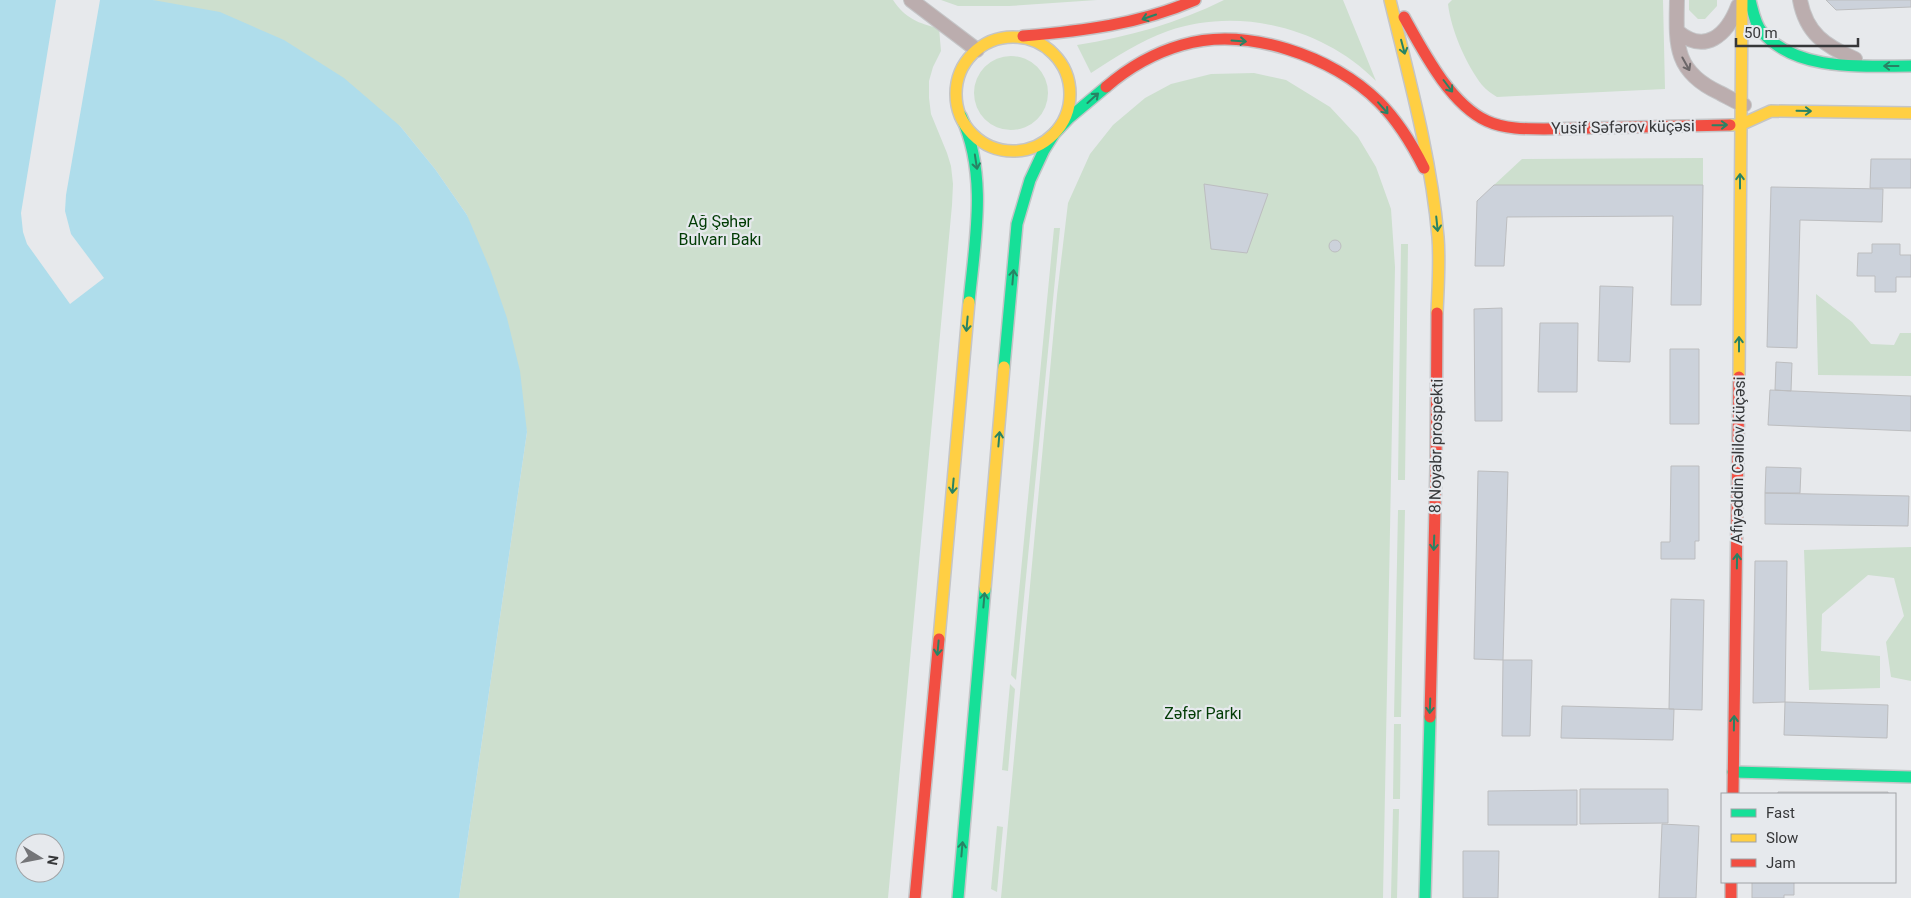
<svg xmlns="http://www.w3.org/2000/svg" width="1911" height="898" font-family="Roboto,sans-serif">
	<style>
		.green { fill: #cddfce }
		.water { fill: #afddeb; fill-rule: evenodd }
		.pier { fill: #e7e9ec }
		.building { fill: #ccd2db; stroke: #bcbdbf }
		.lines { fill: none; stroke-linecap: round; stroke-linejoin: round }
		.street-casing { stroke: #c4c5c7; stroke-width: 16 }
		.fast-casing { stroke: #c4c5c7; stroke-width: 14 }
		.slow-casing { stroke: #c4c5c7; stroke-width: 14 }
		.jam-casing { stroke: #c4c5c7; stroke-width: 14 }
		.street { stroke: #bbadae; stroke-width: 14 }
		.fast { stroke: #16e098; stroke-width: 11 }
		.slow { stroke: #ffcf43; stroke-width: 11 }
		.jam { stroke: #f24e42; stroke-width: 11 }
		.oneway { stroke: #288364 }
		.oneway2 { stroke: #6b6668 }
		.labels { text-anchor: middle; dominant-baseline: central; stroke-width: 4.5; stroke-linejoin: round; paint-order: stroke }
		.street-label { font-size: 16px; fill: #363739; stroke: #e6e9ed }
		.park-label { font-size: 16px; fill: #023c05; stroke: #e6e9ed }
	</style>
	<rect width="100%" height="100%" fill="#e7e9ec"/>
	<!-- green -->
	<path class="green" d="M153 0H893C905 18 919 24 939 28L941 51 933 67 929 81V98L931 114 947 153 951 166 953 184 952 205 888 898H459L527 432 467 215 435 169 400 126Z
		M941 0H1097L1009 6H958Z
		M1224 0H1343L1376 81C1324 28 1239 6 1168 31 1140 41 1116 57 1091 73L1077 45C1128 37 1178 23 1224 0Z
		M1452 0H1663L1665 89 1497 97C1492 94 1486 90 1482 85 1466 64 1451 30 1448 4Z
		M1689 0H1717V6L1705 19H1698L1689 10Z
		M974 93a37 37 0 1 1 74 0a37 37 0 1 1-74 0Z
		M1254 73 1286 80 1330 107 1358 137 1376 167 1391 209 1395 267 1383 898H1001L1057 295 1068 203 1090 154 1113 125 1145 98 1171 84 1211 74Z
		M1703 158V185H1494L1522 159Z
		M1054 228H1060L1016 680 1011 675Z
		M1401 244H1408L1405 480H1398Z
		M1816 294 1852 322 1871 344 1894 345 1900 333H1911V376L1818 375Z
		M1398 510H1405L1401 717H1394Z
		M1911 547V681L1891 677 1886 642 1904 616 1894 578 1868 575 1822 614 1821 651 1880 656V688L1809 690 1804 550Z
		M1010 684 1015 689 1008 771 1002 770Z
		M1394 724H1401L1400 799H1393Z
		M1393 809H1399L1397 898H1391Z
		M997 826 1003 827 997 892 991 889Z"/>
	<!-- water -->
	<path class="water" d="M0 0H153L220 12 284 40 344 78 400 126 435 169 467 215 490 269 507 318 520 371 527 432 459 898H0ZM25 843H55V873H25Z"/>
	<!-- pier -->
	<path class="pier" d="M56 0H100L66 195 65 211 71 234 104 278 70 304 27 244 23 232 21 213Z"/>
	<!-- building -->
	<path class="building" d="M1826 0H1911V7L1836 10Z
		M1871 159H1911V188H1870Z
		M1204 184 1268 194 1247 253 1211 249Z
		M1494 185H1703L1701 305H1671L1673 216 1507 217 1504 266H1475L1477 201Z
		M1771 187 1883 189 1882 222 1800 220 1797 348 1767 347Z
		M1329 246a6 6 0 1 1 12 0a6 6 0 1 1-12 0Z
		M1872 244H1900V255H1911V277H1896V292H1875V276H1857L1858 253H1872Z
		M1600 286 1633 287 1630 362 1598 361Z
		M1502 308V421H1475L1474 309Z
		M1540 323H1578L1577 392H1538Z
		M1670 349H1699V424H1670Z
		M1776 362 1792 363 1791 391 1775 390Z
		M1770 390 1911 396V431L1768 425Z
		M1671 466H1699V541H1695V559H1661V542H1670Z
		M1766 467 1801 468 1800 493H1765Z
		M1478 471 1508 472 1503 660 1474 659Z
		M1765 493 1909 496 1908 526 1765 524Z
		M1755 561H1787L1785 702 1753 703Z
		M1671 599 1704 600 1702 710 1669 709Z
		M1503 660H1532L1530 736H1502Z
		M1785 702 1888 705 1887 738 1784 735Z
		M1562 706 1674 709 1673 740 1561 738Z
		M1580 789H1668V823L1580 824Z
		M1577 790V825H1488V791Z
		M1778 792H1888V794H1778Z
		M1662 824 1699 826 1696 898H1659Z
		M1463 851H1499L1498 898H1463Z
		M1752 882H1794V895H1784V898H1752Z"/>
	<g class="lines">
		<defs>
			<path id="street" d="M911 0 977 50
				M1677 0C1676 45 1674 72 1720 93 1728 97 1736 102 1744 105
				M1800 0C1806 33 1825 46 1855 59
				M1677 31C1705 55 1727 35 1738 6"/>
			<path id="fast" d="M1750 0C1753 11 1755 24 1762 32 1797 72 1863 66 1911 66
				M961 116C988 175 975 240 969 302
				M1004 367 1017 224 1030 180 1044 150 1054 134 1069 118 1106 87
				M1733 772 1911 777
				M958 898 985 589
				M1425 898 1430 717"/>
			<path id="slow" d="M1390 0C1409 78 1431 156 1438 237 1440 262 1438 288 1437 313
				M956 94a57 57 0 1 1 114 0a57 57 0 1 1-114 0Z
				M1730 125H1740L1771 111 1911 113
				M1739 377 1742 0
				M985 589 1004 367
				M939 639 969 302"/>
			<path id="jam" d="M1404 17C1423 51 1450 104 1487 121 1504 129 1526 129 1544 129L1730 125
				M1023 36C1083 31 1140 24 1195 0
				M1106 87C1128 68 1154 53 1182 45 1246 26 1333 56 1379 102 1398 121 1412 144 1424 168
				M1430 717 1436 466 1437 313
				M1733 794 1739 377
				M1731 882V898
				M915 898 939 639"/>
		</defs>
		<!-- street casing -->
		<use href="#street" class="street-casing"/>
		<!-- fast casing -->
		<use href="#fast" class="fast-casing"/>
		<!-- slow casing -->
		<use href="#slow" class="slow-casing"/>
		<!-- jam casing -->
		<use href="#jam" class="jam-casing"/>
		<!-- street -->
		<use href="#street" class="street"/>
		<!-- fast -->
		<use href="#fast" class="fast"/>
		<!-- slow -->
		<use href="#slow" class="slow"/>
		<!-- jam -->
		<use href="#jam" class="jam"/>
	</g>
	<!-- one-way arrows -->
	<defs><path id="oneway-shaft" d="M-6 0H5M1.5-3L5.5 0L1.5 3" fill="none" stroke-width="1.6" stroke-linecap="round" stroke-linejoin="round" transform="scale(1.25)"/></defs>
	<g class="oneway">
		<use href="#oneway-shaft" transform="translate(1149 17) rotate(161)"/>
		<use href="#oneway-shaft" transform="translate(1239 41) rotate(4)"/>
		<use href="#oneway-shaft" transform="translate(1403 47) rotate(75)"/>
		<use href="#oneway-shaft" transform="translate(1891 66) rotate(180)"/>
		<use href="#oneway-shaft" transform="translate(1448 86) rotate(53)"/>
		<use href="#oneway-shaft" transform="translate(1093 98) rotate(-42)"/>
		<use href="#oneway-shaft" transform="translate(1383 108) rotate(49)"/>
		<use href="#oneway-shaft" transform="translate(1804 111) rotate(1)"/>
		<use href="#oneway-shaft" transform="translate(1720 125) rotate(-1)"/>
		<use href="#oneway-shaft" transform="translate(976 162) rotate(81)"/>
		<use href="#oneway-shaft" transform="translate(1740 181) rotate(-90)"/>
		<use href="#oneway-shaft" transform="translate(1437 224) rotate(84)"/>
		<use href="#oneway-shaft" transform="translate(1013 277) rotate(-85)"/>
		<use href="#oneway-shaft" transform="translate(967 324) rotate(95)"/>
		<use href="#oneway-shaft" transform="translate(1739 344) rotate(-90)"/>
		<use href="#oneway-shaft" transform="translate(999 439) rotate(-85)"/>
		<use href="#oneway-shaft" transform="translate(953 486) rotate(95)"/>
		<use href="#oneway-shaft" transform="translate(1434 543) rotate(92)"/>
		<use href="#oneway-shaft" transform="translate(1737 561) rotate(-89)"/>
		<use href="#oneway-shaft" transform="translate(984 600) rotate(-85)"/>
		<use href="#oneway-shaft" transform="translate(938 648) rotate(95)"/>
		<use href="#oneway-shaft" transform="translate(1430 706) rotate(92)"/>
		<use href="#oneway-shaft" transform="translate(1734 723) rotate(-89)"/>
		<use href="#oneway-shaft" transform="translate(962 849) rotate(-85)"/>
	</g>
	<use class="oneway2" href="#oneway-shaft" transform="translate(1686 64) rotate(61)"/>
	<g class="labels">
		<!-- street labels -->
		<g class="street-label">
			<text transform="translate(1623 127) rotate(-1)">Yusif Səfərov küçəsi</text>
			<text transform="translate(1436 446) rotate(-89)">8 Noyabr prospekti</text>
			<text transform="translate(1738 460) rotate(-89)">Afiyəddin Cəlilov küçəsi</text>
		</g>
		<!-- park labels -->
		<g class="park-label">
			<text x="720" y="221">Ağ Şəhər<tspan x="720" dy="18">Bulvarı Bakı</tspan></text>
			<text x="1203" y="713">Zəfər Parkı</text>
		</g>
	</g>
	<!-- legend -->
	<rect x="1721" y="793" width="175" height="90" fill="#e6e9ed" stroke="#a0a2a5"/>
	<rect x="1731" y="809" width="25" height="8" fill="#16e098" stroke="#a0a2a5"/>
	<text x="1766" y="818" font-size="15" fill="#363739">Fast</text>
	<rect x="1731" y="834" width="25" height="8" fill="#ffcf43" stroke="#a0a2a5"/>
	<text x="1766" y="843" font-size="15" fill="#363739">Slow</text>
	<rect x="1731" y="859" width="25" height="8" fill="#f24e42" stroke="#a0a2a5"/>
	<text x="1766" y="868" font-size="15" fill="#363739">Jam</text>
	<!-- north arrow -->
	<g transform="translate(40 858) rotate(100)"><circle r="24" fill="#e6e9ed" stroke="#a0a2a5"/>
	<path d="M0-4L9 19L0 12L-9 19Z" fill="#747578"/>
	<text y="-8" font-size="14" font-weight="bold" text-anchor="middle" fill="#363739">N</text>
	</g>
	<!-- scale -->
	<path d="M1736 38v8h122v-8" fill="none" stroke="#363739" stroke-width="2.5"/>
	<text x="1744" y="38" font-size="15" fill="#363739" stroke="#e6e9ed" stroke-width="4" paint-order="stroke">50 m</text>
</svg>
